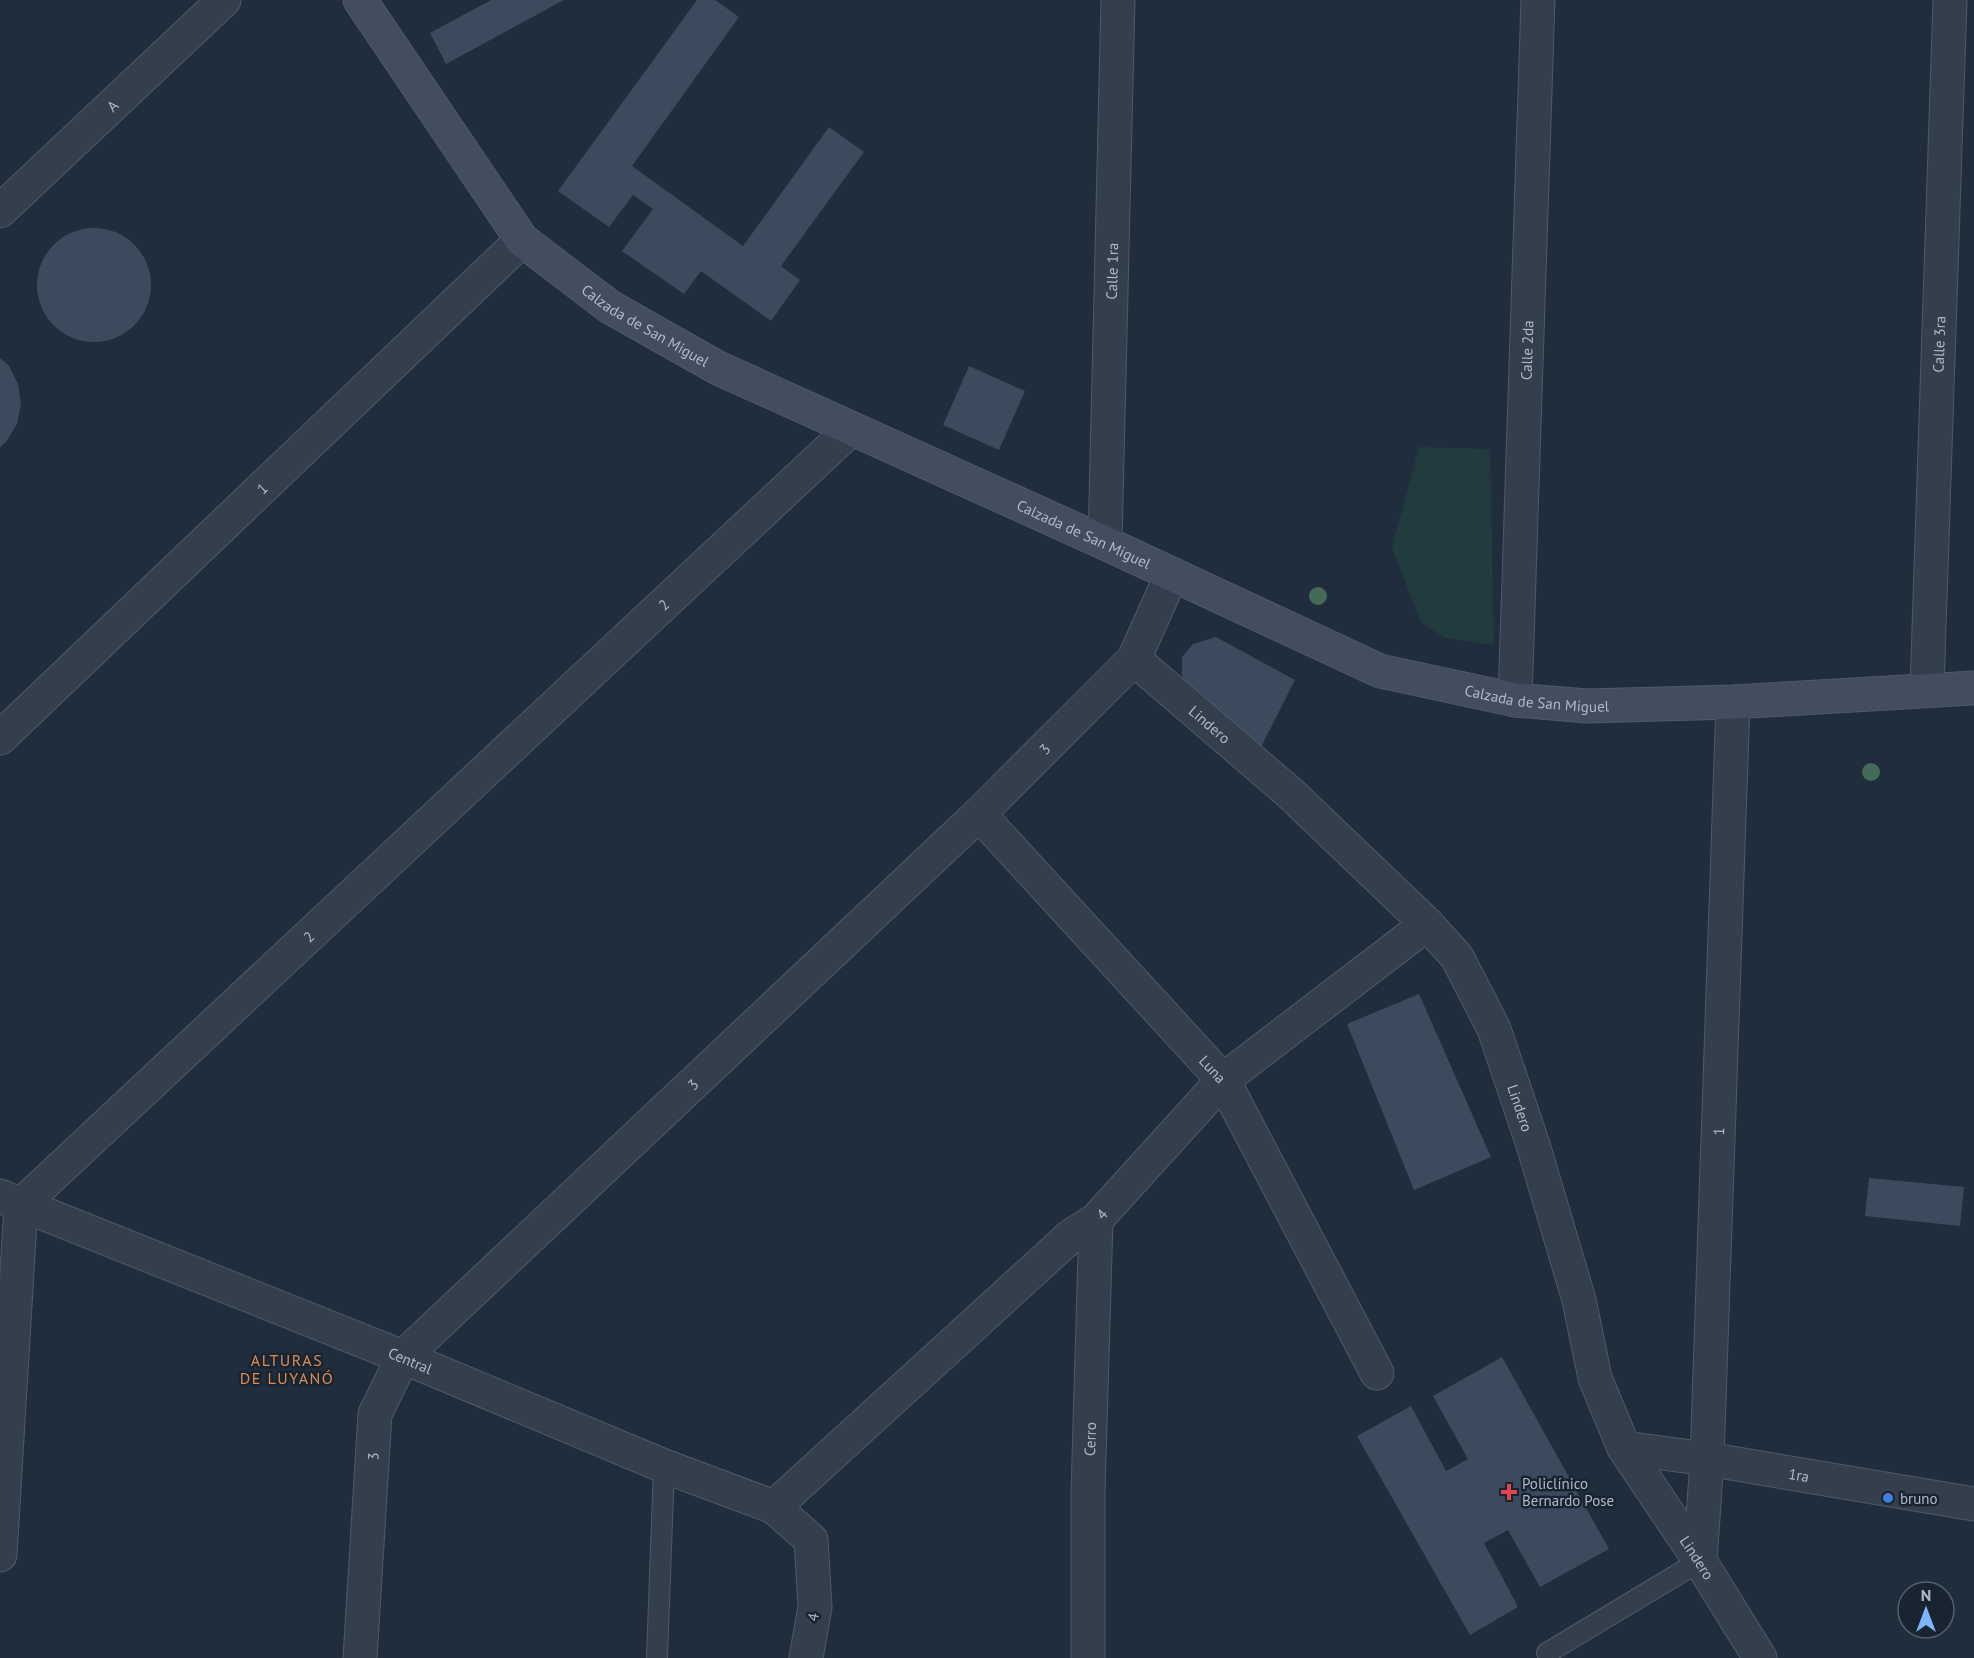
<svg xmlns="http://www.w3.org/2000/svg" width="1974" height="1658" font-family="'PT Sans',sans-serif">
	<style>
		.green { fill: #223b3e }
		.building { fill: #3b4b5d }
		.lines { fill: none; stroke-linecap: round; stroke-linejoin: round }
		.service-casing { stroke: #4f5a67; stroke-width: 22 }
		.minor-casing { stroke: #4f5a67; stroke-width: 35 }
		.tertiary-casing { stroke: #4f5a67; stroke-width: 35 }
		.secondary-casing { stroke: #4f5a67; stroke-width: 35 }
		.service { stroke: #343f4d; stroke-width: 20 }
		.minor { stroke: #343f4d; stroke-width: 33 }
		.tertiary { stroke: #343f4d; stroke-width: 33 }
		.secondary { stroke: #424e60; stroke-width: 33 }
		.tree { fill: #456a58 }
		.health-dot { fill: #e0444e; stroke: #192431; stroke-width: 2 }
		.shop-dot { fill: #3f7fe0; stroke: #192431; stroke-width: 2 }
		.labels { text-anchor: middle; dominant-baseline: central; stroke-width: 5; stroke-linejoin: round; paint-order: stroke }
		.street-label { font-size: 15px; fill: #afbac9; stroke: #192431 }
		.poi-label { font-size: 15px; fill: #afbac9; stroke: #192431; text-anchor: start }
		.neighbourhood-label { font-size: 16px; letter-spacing: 1.5px; fill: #de8c55; stroke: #192431 }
	</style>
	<rect width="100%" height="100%" fill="#202d3d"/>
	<!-- green -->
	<path class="green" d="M1419 447 1490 449 1494 645 1444 638 1421 622 1392 548Z"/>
	<!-- building -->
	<path class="building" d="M491 0H564L446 64 430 33Z
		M697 0H715L739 17 632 166 743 246 829 127 864 152 781 266 800 280 771 321 701 271 684 294 622 251 653 209 633 195 609 227 558 191Z
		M37 285a57 57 0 1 1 114 0a57 57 0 1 1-114 0Z
		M0 358 9 366 18 384 21 404 17 424 6 442 0 447Z
		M969 366 1025 391 999 450 943 425Z
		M1216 637 1295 680 1260 749 1187 688 1182 677V657L1193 644Z
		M1419 994 1491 1157 1414 1190 1347 1024Z
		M1869 1178 1964 1187 1960 1226 1865 1216Z
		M1502 1357 1609 1549 1540 1587 1508 1530 1484 1543 1518 1607 1470 1635 1357 1436 1411 1406 1446 1471 1468 1459 1433 1396Z"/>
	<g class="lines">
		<defs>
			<path id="service" d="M1547 1653 1700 1561
				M657 1658 664 1466"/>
			<g id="minor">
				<path id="s1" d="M1105 543 1118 0"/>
				<path id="s2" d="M1134 659 1290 793 1427 924 1457 957 1494 1029 1534 1148 1579 1300 1595 1378 1624 1448 1700 1561 1760 1658"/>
				<path id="s3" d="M1927 689 1950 0"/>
				<path id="s4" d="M1515 700 1538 0"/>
				<path id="s5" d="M0 738 522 240"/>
				<path id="s6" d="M979 814 1223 1080 1377 1373"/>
				<path id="s7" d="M0 1196 403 1357 664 1466 774 1507 811 1540 815 1607 806 1658"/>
				<path id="s8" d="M1624 1448 1707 1459 1974 1504"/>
				<path id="s9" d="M774 1507 1072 1235 1096 1220 1223 1080 1427 924"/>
				<path id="s10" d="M0 1555 21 1205 851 429"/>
				<path id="s11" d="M1700 1561 1707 1459 1733 702"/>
				<path id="s12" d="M360 1658 375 1414 403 1357 979 814 1134 659 1172 574"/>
				<path id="s13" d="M1088 1658V1493L1096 1220"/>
			</g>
			<g id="tertiary">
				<path id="s14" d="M0 211 224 0"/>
			</g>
			<g id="secondary">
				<path id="s15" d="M360 0 522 240 610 307 718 368 1105 543 1380 671 1515 700 1587 706 1733 702 1974 688"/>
			</g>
		</defs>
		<!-- service casing -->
		<use href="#service" class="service-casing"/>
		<!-- minor casing -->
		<use href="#minor" class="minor-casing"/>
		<!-- tertiary casing -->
		<use href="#tertiary" class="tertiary-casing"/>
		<!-- secondary casing -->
		<use href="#secondary" class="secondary-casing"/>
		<!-- service -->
		<use href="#service" class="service"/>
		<!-- minor -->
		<use href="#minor" class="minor"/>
		<!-- tertiary -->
		<use href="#tertiary" class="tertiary"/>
		<!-- secondary -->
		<use href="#secondary" class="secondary"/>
	</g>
	<!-- trees -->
	<g class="tree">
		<circle cx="1318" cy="596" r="9"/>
		<circle cx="1871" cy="772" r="9"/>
	</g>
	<!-- markers -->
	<path class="health-dot" d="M1506 1483h6v6h6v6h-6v6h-6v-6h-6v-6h6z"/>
	<circle class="shop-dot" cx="1888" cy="1498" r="6"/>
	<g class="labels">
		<!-- street labels -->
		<g class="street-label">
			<text stroke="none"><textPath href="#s14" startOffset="154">A</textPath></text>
			<text stroke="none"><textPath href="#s1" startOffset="272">Calle 1ra</textPath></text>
			<text stroke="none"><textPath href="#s15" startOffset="440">Calzada de San Miguel</textPath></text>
			<text stroke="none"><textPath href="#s3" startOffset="345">Calle 3ra</textPath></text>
			<text stroke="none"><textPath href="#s4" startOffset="350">Calle 2da</textPath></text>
			<text stroke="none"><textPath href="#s5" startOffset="362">1</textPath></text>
			<text stroke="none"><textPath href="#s15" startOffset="926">Calzada de San Miguel</textPath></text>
			<text stroke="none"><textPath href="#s10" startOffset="1230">2</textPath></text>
			<text stroke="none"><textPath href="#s15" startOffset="1412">Calzada de San Miguel</textPath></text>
			<text stroke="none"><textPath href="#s2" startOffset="100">Lindero</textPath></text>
			<text stroke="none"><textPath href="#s12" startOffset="1192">3</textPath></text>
			<text stroke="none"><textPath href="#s10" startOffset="744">2</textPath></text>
			<text stroke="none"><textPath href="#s6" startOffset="346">Luna</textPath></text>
			<text stroke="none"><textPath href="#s12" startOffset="706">3</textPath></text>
			<text stroke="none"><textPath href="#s2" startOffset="604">Lindero</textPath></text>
			<text stroke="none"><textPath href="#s11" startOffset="430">1</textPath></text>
			<text stroke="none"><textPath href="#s9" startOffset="440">4</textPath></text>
			<text stroke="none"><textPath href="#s7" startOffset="442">Central</textPath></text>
			<text stroke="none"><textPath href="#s13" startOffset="219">Cerro</textPath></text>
			<text stroke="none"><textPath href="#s12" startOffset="202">3</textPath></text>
			<text stroke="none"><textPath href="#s8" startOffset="177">1ra</textPath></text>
			<text stroke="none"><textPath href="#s2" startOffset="1092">Lindero</textPath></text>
			<text transform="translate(813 1617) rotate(-80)">4</text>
		</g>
		<!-- poi labels -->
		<g class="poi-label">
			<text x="1522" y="1483">Policlínico<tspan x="1522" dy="17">Bernardo Pose</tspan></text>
			<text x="1900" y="1498">bruno</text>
		</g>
		<!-- neighbourhood labels -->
		<g class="neighbourhood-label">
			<text x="287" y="1360">ALTURAS<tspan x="287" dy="18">DE LUYANÓ</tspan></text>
		</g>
	</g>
	<!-- north arrow -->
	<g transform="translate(1926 1610)"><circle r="28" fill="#192431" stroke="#55606e" stroke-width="1.5"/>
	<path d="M0-4.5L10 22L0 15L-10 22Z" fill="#7eb4ff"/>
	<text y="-9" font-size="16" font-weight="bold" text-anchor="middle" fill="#afbac9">N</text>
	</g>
</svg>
